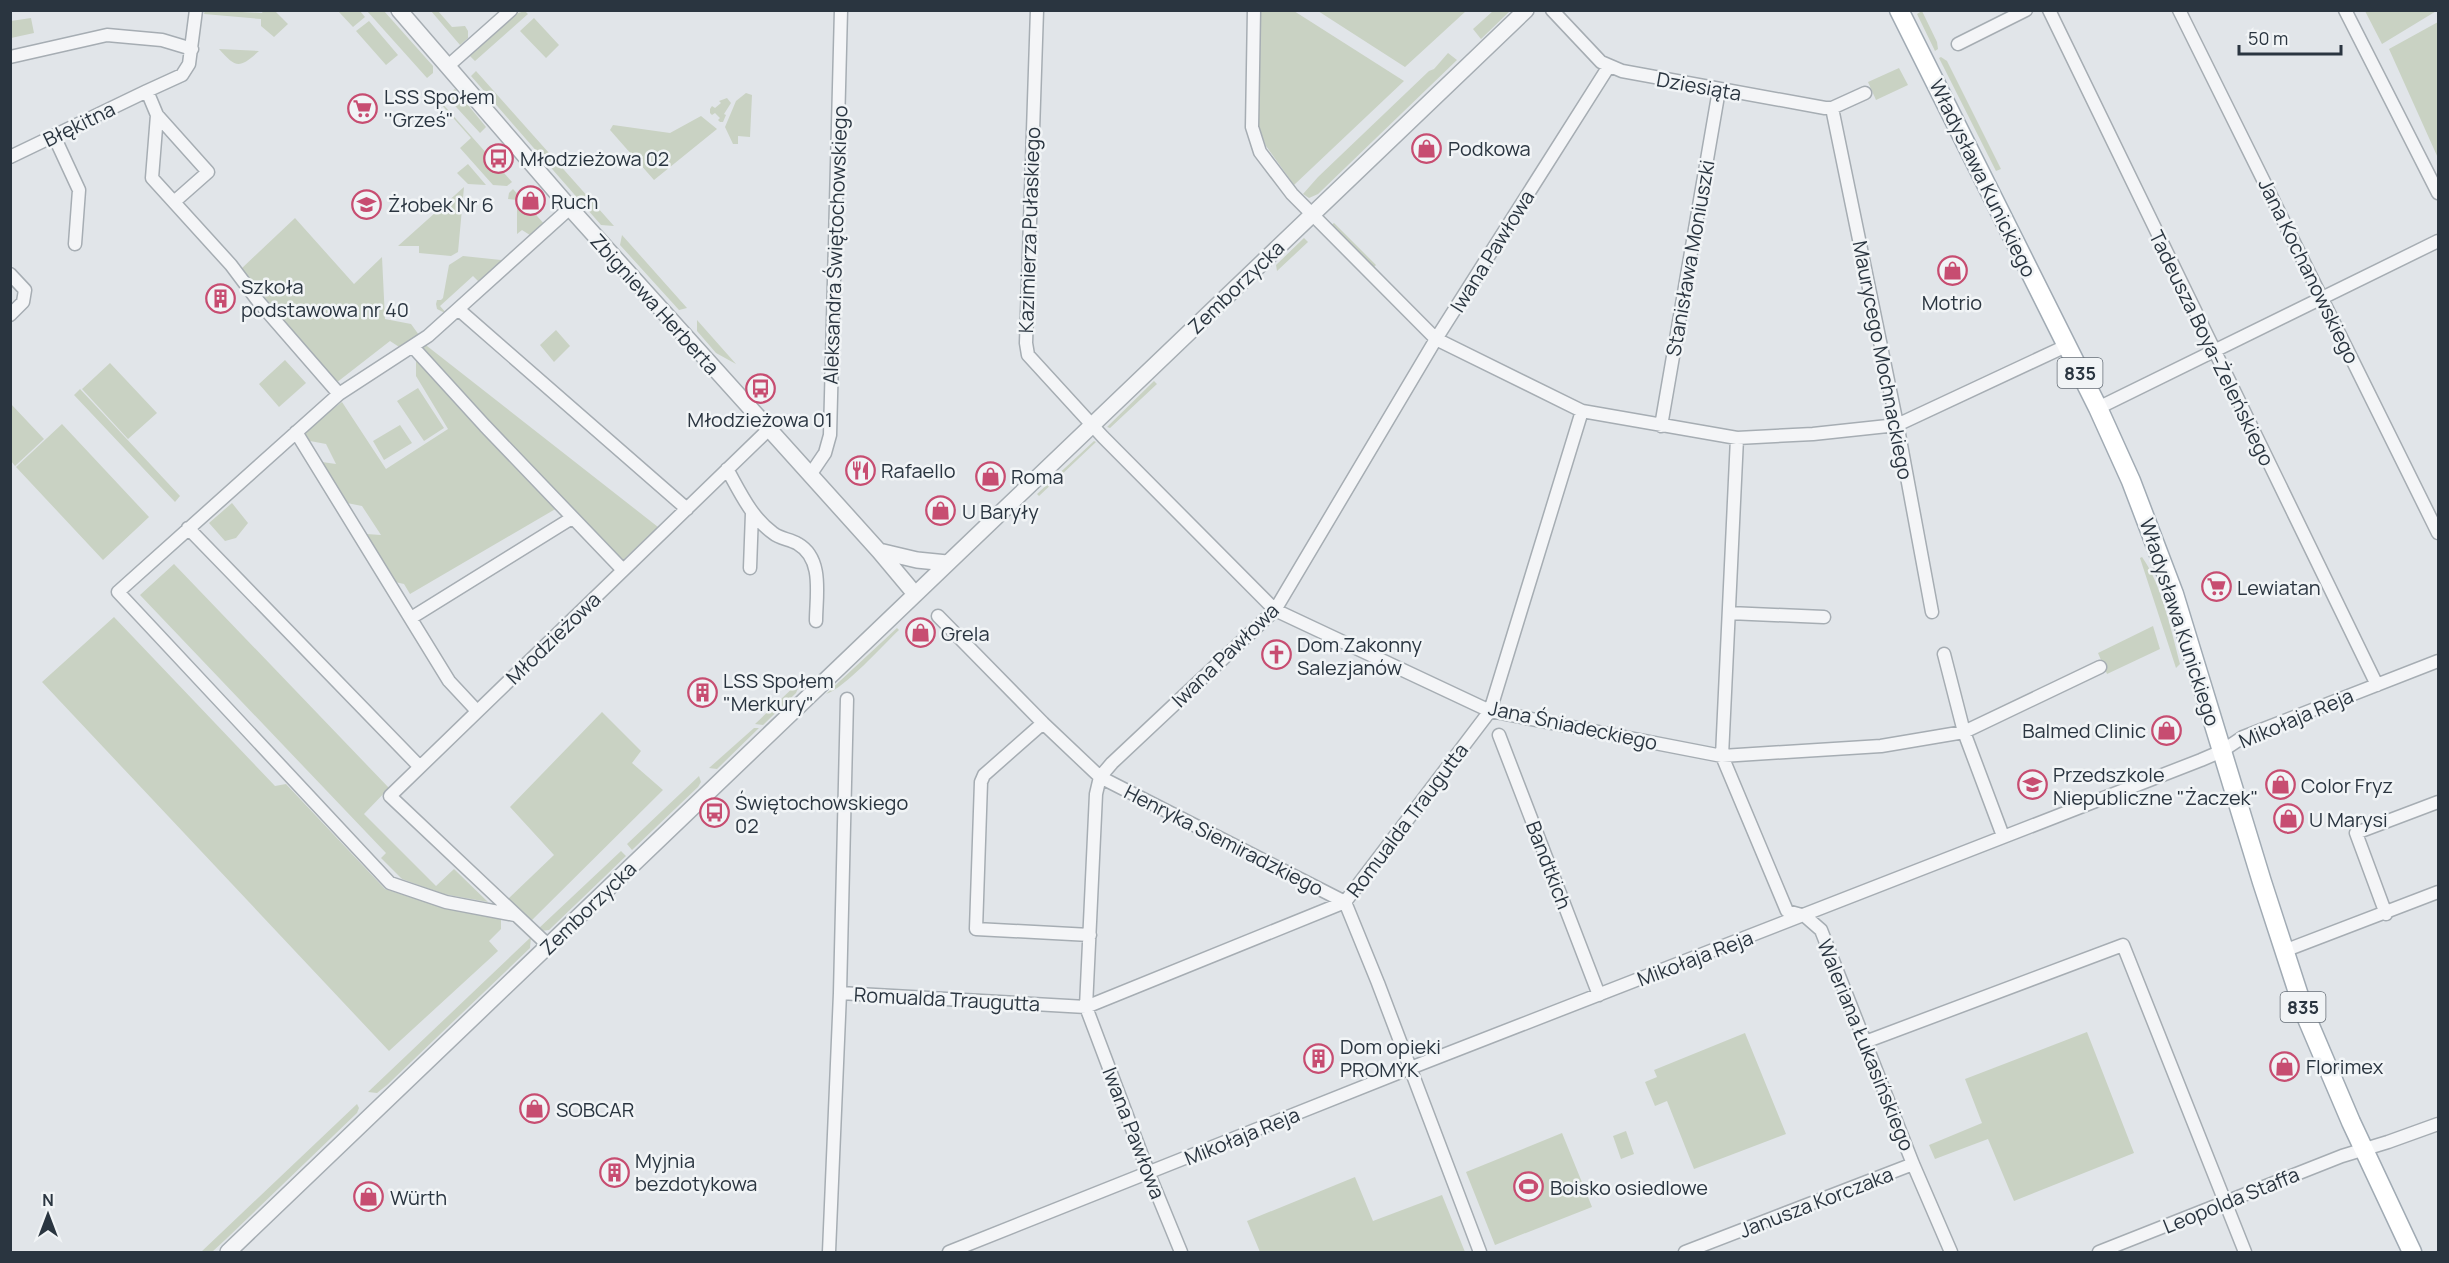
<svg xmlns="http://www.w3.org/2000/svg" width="2449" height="1263" font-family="Manrope,sans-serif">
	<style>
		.green { fill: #c9d2c3 }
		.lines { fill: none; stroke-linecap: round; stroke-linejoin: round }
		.minor-casing { stroke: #a6adb3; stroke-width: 15 }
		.tertiary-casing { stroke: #a6adb3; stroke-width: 18 }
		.primary-casing { stroke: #a1abb4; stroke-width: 21 }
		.minor { stroke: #f4f5f7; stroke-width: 12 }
		.tertiary { stroke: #f4f5f7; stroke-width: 15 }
		.primary { stroke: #fff; stroke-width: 18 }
		.labels { text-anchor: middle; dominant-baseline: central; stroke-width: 5; stroke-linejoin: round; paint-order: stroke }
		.shield { fill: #f1f4f6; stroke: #666e77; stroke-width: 1.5 }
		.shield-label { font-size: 18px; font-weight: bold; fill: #2a3540 }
		.street-label { font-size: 20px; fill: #2a3540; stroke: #f1f4f6 }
		.poi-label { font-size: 20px; fill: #2a3540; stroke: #f1f4f6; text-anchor: start }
	</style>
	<rect width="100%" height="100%" fill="#e1e5e9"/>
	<!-- green -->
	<path class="green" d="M205 10 262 13 263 11H275L288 24 274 37 261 26V19L204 14Z
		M2438 10 2382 44 2365 11V10Z
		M338 11H360L365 17 353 27Z
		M367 11H384L433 66V73L427 78Z
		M431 11H438L452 27 465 26 468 31V38L460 45Z
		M525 11 528 14 475 61 470 56 518 13Z
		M1259 11H1294L1404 81 1294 185 1266 146 1258 125Z
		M1318 11H1466L1405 67Z
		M1493 11H1510L1481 39 1473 29Z
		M1922 11 1937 42 1938 49 1935 51 1917 14Z
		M31 18 34 33 11 38V21Z
		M534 18 559 45 546 58 520 31Z
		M369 21 398 55 386 65 356 31Z
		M2438 22V158L2389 49Z
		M219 49 259 51C239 69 236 68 219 49Z
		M1448 53 1457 60 1318 194 1309 198 1303 194 1318 177 1429 71 1434 69Z
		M1941 57 1947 61 2001 169 1996 171 1939 58Z
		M1899 68 1908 85 1876 100 1868 82Z
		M476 71 614 226 601 225 471 76Z
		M455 89 486 127 480 133 446 96Z
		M433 93 512 182 507 186 493 185 460 148 471 138 432 94Z
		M746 93 752 95 750 137 738 136V144H733L725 127 736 101Z
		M727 98 731 103 724 114 726 115 723 122H720L718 120 720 118 715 113 712 115 710 113V109L712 106 715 108 721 103 719 101Z
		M701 116 717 129 654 180 610 130 613 125 670 133Z
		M468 164 486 185 468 184 457 173Z
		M464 187 458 252 451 256 419 253V246H398Z
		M513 189 546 226 533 237 522 230 517 234V200L508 199 509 193Z
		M295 218 354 284 382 257 385 319 411 324 427 346 658 527 622 561 564 504 410 594 404 584 395 582 366 534 381 535 362 506 347 503 322 462 336 464 326 444 310 441 303 431 342 402 386 469 448 429 416 376V358L390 341 336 383 241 269Z
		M1334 223 1376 265 1372 269 1331 225Z
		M622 235 687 308 679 310 620 245Z
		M1304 238 1308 242 1277 271 1276 265Z
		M463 256 501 260 502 263 481 284 473 276 440 306 447 314 437 309 436 304 437 300H441L443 298 449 265Z
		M697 320 736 364 716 353 697 331Z
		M556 330 570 346 554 362 540 345Z
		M285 360 306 383 279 407 259 384Z
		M110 363 157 413 128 439 82 389Z
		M1154 381 1157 384 1110 428 1107 427Z
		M418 388 444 428 424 441 397 401Z
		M80 389 180 496 175 502 74 395Z
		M11 404 44 439 15 466 11 461Z
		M62 424 149 517 103 560 16 467Z
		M400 425 412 443 384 460 373 441Z
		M1094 441 1096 442 1039 496 1037 494Z
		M232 503 248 523 236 538 225 541 209 523Z
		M2142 557C2161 583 2172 633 2180 664L2176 668 2140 558Z
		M174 564 389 788 364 814 436 886 454 869 488 902 443 894 402 879 381 858 386 853 140 595Z
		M114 617 275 786 286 784 385 889 443 908 501 918V929L489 941 498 951 389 1051 42 682Z
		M2153 626 2160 649 2107 674 2098 653Z
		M897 628 899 630C883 645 845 688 826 694Z
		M799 682 800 684 796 693 763 725 755 724Z
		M602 712 641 751 632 763 663 790 530 922 507 900 554 855 510 807Z
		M754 728H759L717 769 709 768Z
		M699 776 701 782 698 787 632 850 627 844Z
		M621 851 626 856 549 930 541 931 538 929Z
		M531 937 530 948 387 1085 377 1093 368 1092Z
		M2087 1032 2134 1153 2014 1201 1988 1139 1935 1159 1929 1145 1982 1123 1965 1079Z
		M1745 1033 1786 1134 1694 1169 1667 1101 1655 1106 1645 1082 1657 1077 1654 1070Z
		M357 1104 359 1108 357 1113 225 1240 212 1252H201Z
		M1626 1131 1634 1154 1621 1159 1613 1136Z
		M1562 1133 1592 1207 1495 1245 1466 1172Z
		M1355 1177 1373 1221 1442 1195 1465 1252H1260L1247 1221Z"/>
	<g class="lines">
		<defs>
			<path id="minor" d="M196 10 189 64 182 75 147 91 157 115 152 178 231 265 258 301 339 394
				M1037 10 1026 343 1028 355 1103 437 1275 610 1490 711 1722 756 1881 746 1964 732 2100 667
				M1254 10 1252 127 1260 152 1292 194 1436 339 1582 411 1737 438 1813 434 1897 425 2066 346
				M1552 10 1601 62 1622 71 1825 108H1832L1865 93
				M2049 10 2377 685
				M2179 10 2438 533
				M2345 10 2438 193
				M1958 44 2026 10
				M10 57 107 35 162 40 192 49
				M448 66 511 10
				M1832 108 1899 434 1932 612
				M157 115 208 172 174 202
				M54 136 79 190 75 244
				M10 157 147 91
				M10 274 25 290 23 302 10 315
				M458 309 570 208
				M413 347 485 426 623 570
				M2098 408 2438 241
				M1661 426 1719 90
				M296 432 449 681 477 711
				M1737 438 1722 756 1787 911 1805 916 1821 930 1913 1164 1951 1252
				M727 469C740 492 751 517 773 533 780 539 790 539 798 544 824 559 816 596 816 621
				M810 475 825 453 830 435 841 10
				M188 528 419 766
				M750 568 752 513
				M1729 613 1824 617
				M938 616 1043 723 1100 777 1345 902 1378 983 1480 1252
				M411 618 572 518
				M1944 654 1964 732 2003 836
				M1043 723 984 775 981 782 976 929 1090 935
				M1499 735 1599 995
				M2386 914 2356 833 2438 802
				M515 915 446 902 390 883 118 592 339 394 428 336 458 309 687 509
				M549 946 390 796 768 430
				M2284 951 2438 892
				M840 993 1086 1007 1345 902 1490 711 1582 411
				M1865 1042 2123 945 2245 1252
				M829 1252 840 993 847 699
				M949 1252 1418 1065 2201 760 2222 751 2243 737 2438 661
				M1181 1252 1149 1174 1086 1007 1096 794 1100 777 1112 763 1275 610 1436 339 1609 66
				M1685 1252 1913 1164
				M2099 1252 2342 1156 2388 1142 2438 1124"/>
			<path id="tertiary" d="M399 10 570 208 879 551 915 594
				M879 551 917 560 947 563
				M228 1252 1526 10"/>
			<path id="primary" d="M1899 10 2098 408 2131 481 2174 594 2262 882 2305 1014 2351 1122 2412 1252"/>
		</defs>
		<!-- minor casing -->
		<use href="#minor" class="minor-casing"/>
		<!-- tertiary casing -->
		<use href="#tertiary" class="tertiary-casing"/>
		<!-- primary casing -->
		<use href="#primary" class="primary-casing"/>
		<!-- minor -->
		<use href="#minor" class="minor"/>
		<!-- tertiary -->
		<use href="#tertiary" class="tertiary"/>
		<!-- primary -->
		<use href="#primary" class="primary"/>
	</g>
	<!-- icons -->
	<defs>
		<symbol id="supermarket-ring" viewBox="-11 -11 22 22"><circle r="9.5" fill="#f1f4f6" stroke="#c74d71" stroke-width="1.5"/><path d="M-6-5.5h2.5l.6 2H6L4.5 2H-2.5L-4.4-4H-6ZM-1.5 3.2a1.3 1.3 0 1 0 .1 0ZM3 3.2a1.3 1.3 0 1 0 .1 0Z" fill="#c74d71"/></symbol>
		<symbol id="shop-ring" viewBox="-11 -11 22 22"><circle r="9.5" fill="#f1f4f6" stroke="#c74d71" stroke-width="1.5"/><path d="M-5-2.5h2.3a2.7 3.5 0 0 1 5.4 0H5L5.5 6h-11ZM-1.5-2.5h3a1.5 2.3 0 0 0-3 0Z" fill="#c74d71"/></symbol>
		<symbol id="bus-ring" viewBox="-11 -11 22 22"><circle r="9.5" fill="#f1f4f6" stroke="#c74d71" stroke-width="1.5"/><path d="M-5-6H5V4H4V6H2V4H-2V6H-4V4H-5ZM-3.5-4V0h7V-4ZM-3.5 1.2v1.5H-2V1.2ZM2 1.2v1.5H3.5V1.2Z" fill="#c74d71"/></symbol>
		<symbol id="school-ring" viewBox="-11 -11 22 22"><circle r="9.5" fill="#f1f4f6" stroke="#c74d71" stroke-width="1.5"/><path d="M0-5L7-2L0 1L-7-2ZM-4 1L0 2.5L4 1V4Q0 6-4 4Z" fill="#c74d71"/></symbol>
		<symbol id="building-ring" viewBox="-11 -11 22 22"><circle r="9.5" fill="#f1f4f6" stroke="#c74d71" stroke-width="1.5"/><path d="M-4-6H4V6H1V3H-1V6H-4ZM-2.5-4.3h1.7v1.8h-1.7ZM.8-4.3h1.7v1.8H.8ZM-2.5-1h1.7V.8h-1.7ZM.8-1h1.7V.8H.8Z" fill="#c74d71"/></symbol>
		<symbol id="restaurant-ring" viewBox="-11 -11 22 22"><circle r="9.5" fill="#f1f4f6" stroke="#c74d71" stroke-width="1.5"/><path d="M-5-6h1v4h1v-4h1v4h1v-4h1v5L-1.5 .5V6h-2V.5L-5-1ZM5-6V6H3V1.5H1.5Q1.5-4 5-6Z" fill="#c74d71"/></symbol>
		<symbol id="church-ring" viewBox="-11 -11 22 22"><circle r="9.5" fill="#f1f4f6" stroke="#c74d71" stroke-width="1.5"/><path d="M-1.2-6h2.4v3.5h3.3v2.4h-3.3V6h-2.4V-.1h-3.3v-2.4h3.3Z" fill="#c74d71"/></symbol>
		<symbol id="stadium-ring" viewBox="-11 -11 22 22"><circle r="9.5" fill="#f1f4f6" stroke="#c74d71" stroke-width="1.5"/><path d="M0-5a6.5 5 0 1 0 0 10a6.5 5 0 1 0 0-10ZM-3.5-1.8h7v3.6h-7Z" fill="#c74d71"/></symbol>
	</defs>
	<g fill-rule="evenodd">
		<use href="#supermarket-ring" x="346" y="92" width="33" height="33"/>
		<use href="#shop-ring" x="1410" y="132" width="33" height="33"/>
		<use href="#bus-ring" x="482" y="142" width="33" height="33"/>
		<use href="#shop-ring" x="514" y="184" width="33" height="33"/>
		<use href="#school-ring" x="350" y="188" width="33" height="33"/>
		<use href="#shop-ring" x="1936" y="254" width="33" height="33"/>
		<use href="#building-ring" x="204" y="282" width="33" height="33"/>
		<use href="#bus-ring" x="744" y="372" width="33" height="33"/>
		<use href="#restaurant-ring" x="844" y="454" width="33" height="33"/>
		<use href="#shop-ring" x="974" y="460" width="33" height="33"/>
		<use href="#shop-ring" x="924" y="494" width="33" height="33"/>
		<use href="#supermarket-ring" x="2200" y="570" width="33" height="33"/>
		<use href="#shop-ring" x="904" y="616" width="33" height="33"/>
		<use href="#church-ring" x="1260" y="638" width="33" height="33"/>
		<use href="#building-ring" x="686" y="676" width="33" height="33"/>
		<use href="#shop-ring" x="2150" y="714" width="33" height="33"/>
		<use href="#school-ring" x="2016" y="768" width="33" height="33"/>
		<use href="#shop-ring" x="2264" y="768" width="33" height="33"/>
		<use href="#bus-ring" x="698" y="796" width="33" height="33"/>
		<use href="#shop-ring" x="2272" y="802" width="33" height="33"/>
		<use href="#building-ring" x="1302" y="1042" width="33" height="33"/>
		<use href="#shop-ring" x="2268" y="1050" width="33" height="33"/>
		<use href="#shop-ring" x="518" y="1092" width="33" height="33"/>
		<use href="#building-ring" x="598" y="1156" width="33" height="33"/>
		<use href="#stadium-ring" x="1512" y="1170" width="33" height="33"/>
		<use href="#shop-ring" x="352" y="1180" width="33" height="33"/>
	</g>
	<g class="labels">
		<!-- shield labels -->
		<g class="shield">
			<rect x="2057.5" y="358" width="45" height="30" rx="4.5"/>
			<rect x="2280.5" y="992" width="45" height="30" rx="4.5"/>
		</g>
		<g class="shield-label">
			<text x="2080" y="373">835</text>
			<text x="2303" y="1007">835</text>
		</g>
		<!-- street labels -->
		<g class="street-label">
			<text transform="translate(1699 86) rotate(10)">Dziesiąta</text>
			<text transform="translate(79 124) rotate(-26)">Błękitna</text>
			<text transform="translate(1983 178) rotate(64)">Władysława Kunickiego</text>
			<text transform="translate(1029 230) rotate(-88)">Kazimierza Pułaskiego</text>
			<text transform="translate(835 245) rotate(-88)">Aleksandra Świętochowskiego</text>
			<text transform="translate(1492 251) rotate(-58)">Iwana Pawłowa</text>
			<text transform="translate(1690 258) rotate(-80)">Stanisława Moniuszki</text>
			<text transform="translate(2309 271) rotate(64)">Jana Kochanowskiego</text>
			<text transform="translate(1236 287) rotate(-44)">Zemborzycka</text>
			<text transform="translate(655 304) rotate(48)">Zbigniewa Herberta</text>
			<text transform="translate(2212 348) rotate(64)">Tadeusza Boya-Żeleńskiego</text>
			<text transform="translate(1883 360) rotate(79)">Maurycego Mochnackiego</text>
			<text transform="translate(2180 622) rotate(72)">Władysława Kunickiego</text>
			<text transform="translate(553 638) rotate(-44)">Młodzieżowa</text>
			<text transform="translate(1225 655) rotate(-44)">Iwana Pawłowa</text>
			<text transform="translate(2296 718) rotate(-23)">Mikołaja Reja</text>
			<text transform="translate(1573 725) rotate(12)">Jana Śniadeckiego</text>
			<text transform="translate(1407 820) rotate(-53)">Romualda Traugutta</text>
			<text transform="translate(1224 840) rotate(27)">Henryka Siemiradzkiego</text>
			<text transform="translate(1549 865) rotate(69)">Bandtkich</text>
			<text transform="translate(588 908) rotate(-44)">Zemborzycka</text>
			<text transform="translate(1695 958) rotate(-21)">Mikołaja Reja</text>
			<text transform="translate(947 999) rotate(3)">Romualda Traugutta</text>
			<text transform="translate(1866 1045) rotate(68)">Waleriana Łukasińskiego</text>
			<text transform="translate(1134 1133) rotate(69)">Iwana Pawłowa</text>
			<text transform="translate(1242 1136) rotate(-22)">Mikołaja Reja</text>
			<text transform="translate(2231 1200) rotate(-22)">Leopolda Staffa</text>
			<text transform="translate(1816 1202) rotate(-21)">Janusza Korczaka</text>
		</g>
		<!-- poi labels -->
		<g class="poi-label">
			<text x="384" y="96">LSS Społem<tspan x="384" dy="23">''Grześ"</tspan></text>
			<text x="1448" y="148">Podkowa</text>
			<text x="520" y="158">Młodzieżowa 02</text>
			<text x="551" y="201">Ruch</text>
			<text x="388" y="204">Żłobek Nr 6</text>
			<text x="241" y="286">Szkoła<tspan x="241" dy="23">podstawowa nr 40</tspan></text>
			<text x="1952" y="302" text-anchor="middle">Motrio</text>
			<text x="760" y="419" text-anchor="middle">Młodzieżowa 01</text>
			<text x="881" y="470">Rafaello</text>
			<text x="1011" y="476">Roma</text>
			<text x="962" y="511">U Baryły</text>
			<text x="2237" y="587">Lewiatan</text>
			<text x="941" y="633">Grela</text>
			<text x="1297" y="644">Dom Zakonny<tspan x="1297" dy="23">Salezjanów</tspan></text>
			<text x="723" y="680">LSS Społem<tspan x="723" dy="23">"Merkury"</tspan></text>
			<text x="2146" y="730" text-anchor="end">Balmed Clinic</text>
			<text x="2053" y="774">Przedszkole<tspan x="2053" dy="23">Niepubliczne "Żaczek"</tspan></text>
			<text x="2301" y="785">Color Fryz</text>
			<text x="735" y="802">Świętochowskiego<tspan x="735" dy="23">02</tspan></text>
			<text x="2309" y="819">U Marysi</text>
			<text x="1340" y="1046">Dom opieki<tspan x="1340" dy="23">PROMYK</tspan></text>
			<text x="2306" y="1066">Florimex</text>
			<text x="556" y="1109">SOBCAR</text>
			<text x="635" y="1160">Myjnia<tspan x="635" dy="23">bezdotykowa</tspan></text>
			<text x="1550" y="1187">Boisko osiedlowe</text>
			<text x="390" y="1197">Würth</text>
		</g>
	</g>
	<!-- border -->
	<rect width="2449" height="1263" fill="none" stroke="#2a3540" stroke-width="24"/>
	<!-- north arrow -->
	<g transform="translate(48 1215)" stroke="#f1f4f6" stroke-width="4.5" paint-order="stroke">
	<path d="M0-4.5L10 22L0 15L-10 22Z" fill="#2a3540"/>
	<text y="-9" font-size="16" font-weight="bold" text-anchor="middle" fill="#2a3540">N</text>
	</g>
	<!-- scale -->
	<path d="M2239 45v9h102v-9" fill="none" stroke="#2a3540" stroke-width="3"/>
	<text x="2248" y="45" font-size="18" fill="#2a3540" stroke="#f1f4f6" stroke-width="4.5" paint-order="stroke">50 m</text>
</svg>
